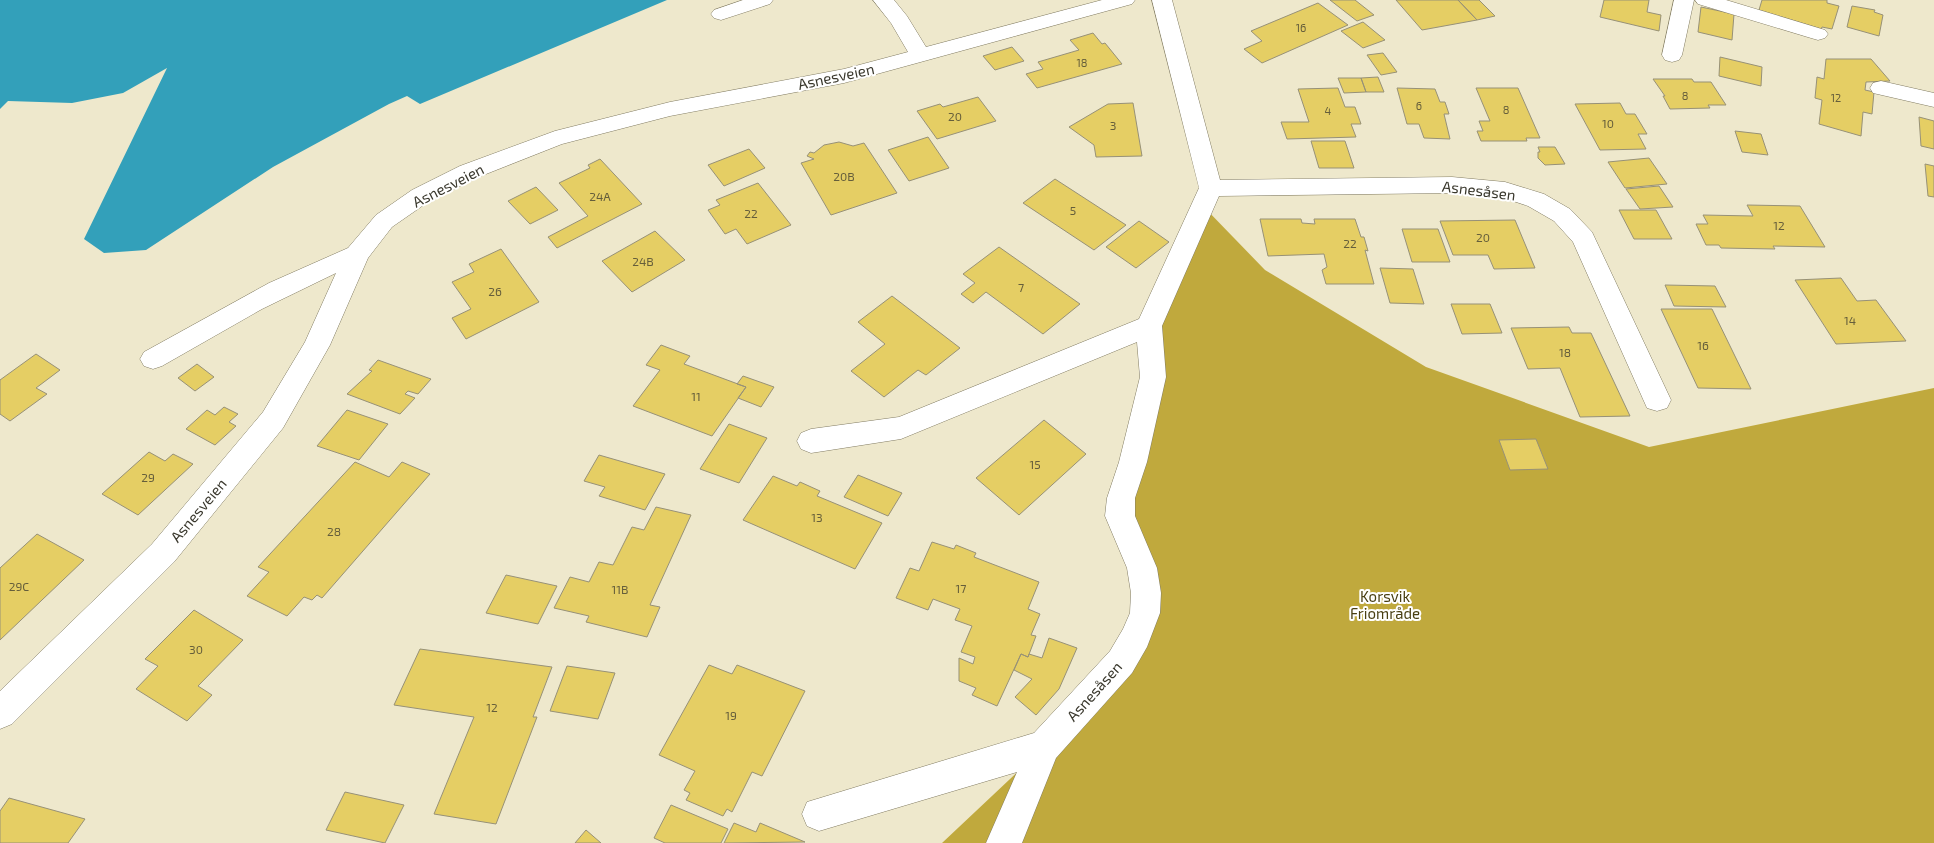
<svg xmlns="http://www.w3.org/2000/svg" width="1934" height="843" font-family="'Exo 2',sans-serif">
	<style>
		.forest { fill: #c0a93d }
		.water { fill: #33a0ba }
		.building { fill: #e5ce64; stroke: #979177 }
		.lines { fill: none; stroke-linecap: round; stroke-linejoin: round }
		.minor-casing { stroke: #827c63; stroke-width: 1 }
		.minor { fill: #fff; fill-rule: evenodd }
		.labels { text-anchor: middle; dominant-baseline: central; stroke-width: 4; stroke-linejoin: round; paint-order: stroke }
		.far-number-label { font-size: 11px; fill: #655e3b }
		.number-label { font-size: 12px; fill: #655e3b }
		.street-label { font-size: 15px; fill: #3a382d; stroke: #fff }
		.park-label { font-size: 15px; fill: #493f13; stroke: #fff }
	</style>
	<rect width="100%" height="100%" fill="#eee8cc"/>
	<!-- forest -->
	<path class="forest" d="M1203 206 1265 270 1426 367 1649 447 1934 388V843H942L1044 747 1121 662 1146 593 1120 516 1149 326Z"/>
	<!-- water -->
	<path class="water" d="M0 0H667L420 104 407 96 389 104 273 167 146 250 104 253 84 239 167 68 123 93 72 103 8 101 0 109Z"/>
	<!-- building -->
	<path class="building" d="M1330 0H1355L1374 15 1357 21Z
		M1396 0H1458L1477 20 1422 30Z
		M1458 0H1479L1495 16 1477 20Z
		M1604 0H1649L1647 12 1661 15 1659 31 1600 17Z
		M1762 0H1827V3L1839 6 1832 29 1822 27 1821 29 1759 10Z
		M1318 3 1348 25 1262 63 1244 49 1262 41 1251 31Z
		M1852 6 1875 10 1874 12 1883 15 1879 36 1847 27Z
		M1701 7 1734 14 1732 40 1698 32Z
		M1363 22 1385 40 1363 48 1341 31Z
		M1093 33 1102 44 1105 43 1122 64 1037 88 1026 74 1043 69 1038 62 1079 50 1070 40Z
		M1012 47 1024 61 995 70 983 56Z
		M1383 53 1397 72 1381 75 1367 55Z
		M1720 57 1762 67 1761 86 1719 76Z
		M1826 59H1871L1890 81 1866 82 1865 90 1874 92 1872 114 1863 112 1861 136 1819 124 1822 100 1815 98 1817 77 1824 79Z
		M1378 77 1384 92H1366L1361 78Z
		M1338 78H1361L1366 92 1344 93Z
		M1653 79H1692L1694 82H1711L1726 105H1708L1710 108 1670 109 1663 96H1665Z
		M1338 88 1345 107H1355L1361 124H1351L1356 137 1287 139 1281 122H1309L1298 89Z
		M1397 88 1435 89 1440 102H1445L1449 114H1444L1450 139 1424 138 1419 124H1407Z
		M1476 88H1518L1540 138H1526L1527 141H1481L1477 131H1483L1479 121H1490Z
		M978 97 996 121 937 139 917 111 940 104 943 107Z
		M1133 103 1142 156 1096 157 1094 145 1069 127 1108 104Z
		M1620 103 1626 114H1635L1647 134H1638L1646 149 1600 150 1575 104Z
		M1919 117 1934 121V149L1921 146Z
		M1735 131 1761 134 1768 155 1742 152Z
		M928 137 949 168 909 181 888 150Z
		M1311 141H1345L1354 168H1319Z
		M839 142 853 146 864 143 897 193 831 215 801 163 814 159 807 156 810 152 814 153 824 145Z
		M1538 147H1555L1565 164 1545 165 1538 158V152H1540Z
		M749 149 765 168 724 186 708 165Z
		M1649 158 1667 184 1625 188 1608 162Z
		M600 159 642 204 557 248 548 237 588 216 559 183 590 168 588 165Z
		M1925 164 1934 166V197L1928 196Z
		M1055 179 1126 225 1094 250 1023 203Z
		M758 183 791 225 747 244 736 229 725 234 708 210 720 205 716 200Z
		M1659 186 1673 207 1640 209 1626 189Z
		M536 187 558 210 530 224 508 201Z
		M1747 205 1800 206 1825 247 1773 246 1775 249 1721 248 1719 245H1706L1696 224H1708L1703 215 1753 216Z
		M1619 210H1656L1672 239H1634Z
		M1260 219H1301L1302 223 1315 224 1314 219H1355L1361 237H1364L1368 251 1365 250 1374 284H1326L1322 270 1327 267 1324 254 1268 256Z
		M1515 220 1535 268 1494 269 1488 255H1453L1440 221Z
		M1139 221 1169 242 1136 268 1106 247Z
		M1402 229H1438L1450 262H1412Z
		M655 231 685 260 632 292 602 261Z
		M999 247 1080 304 1043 334 986 292 973 303 961 294 975 283 963 274Z
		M501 249 539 302 466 339 452 318 471 309 452 282 474 272 469 264Z
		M1380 268 1413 269 1424 304 1390 303Z
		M1841 278 1857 301 1876 300 1906 341 1836 344 1795 280Z
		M1665 285 1715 286 1726 307 1674 306Z
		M892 296 960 348 926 375 918 370 884 397 851 371 885 344 858 322Z
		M1451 304H1490L1502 333 1462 334Z
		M1661 309H1712L1751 389 1698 388Z
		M1569 327 1572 333H1591L1630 416 1580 417 1560 368 1528 369 1511 328Z
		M661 345 690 356 684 364 746 387 712 436 633 406 660 370 646 365Z
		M36 354 60 370 36 388 47 394 10 421 0 414V380Z
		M378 360 431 379 418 394 408 391 405 394 415 398 400 414 347 394 372 371 369 370Z
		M197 364 214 377 195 391 178 378Z
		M743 376 774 387 761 407 738 398 746 387 737 384Z
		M224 407 238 414 229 422 236 426 215 445 186 429 207 410 215 415Z
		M347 410 388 424 359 460 317 446Z
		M1044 420 1086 454 1019 515 976 478Z
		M729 424 767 438 739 483 700 469Z
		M1536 439 1548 469 1510 470 1499 440Z
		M149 452 165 461 173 454 193 464 138 515 102 494Z
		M599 455 665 474 645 510 599 496 605 487 584 481Z
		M355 462 389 477 402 462 430 474 322 598 317 595 312 600 304 597 287 616 247 596 269 572 258 567Z
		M858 475 902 493 888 516 844 497Z
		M773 476 797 486 800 482 820 491 817 496 882 523 855 569 743 520Z
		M656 507 691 515 650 605 660 607 647 637 586 622 589 616 554 608 570 577 589 582 599 562 613 565 632 527 644 530Z
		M37 534 84 560 0 640V568Z
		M932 542 954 549 956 545 976 553 974 557 1039 582 1028 609 1040 614 1031 635 1036 636 1028 657 1021 654 997 706 972 695 976 688 959 681V658L973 664 975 657 961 652 972 626 955 620 960 609 933 599 928 610 896 598 910 568 919 571Z
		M506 575 557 586 538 624 486 613Z
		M194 610 243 640 198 686 212 695 187 721 136 689 158 666 145 659Z
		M1049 638 1077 648 1059 689 1036 715 1015 697 1032 679 1014 670 1021 654 1028 657 1029 654 1042 658Z
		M420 649 552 667 533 717H537L496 824 434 814 474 717 394 705Z
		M709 665 732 674 737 665 805 691 762 776 752 772 732 812 727 809 723 816 686 800 690 793 684 790 695 771 659 755Z
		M567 666 615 673 598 719 550 711Z
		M345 792 404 805 385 843 326 830Z
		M9 798 85 819 68 843H0V811Z
		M671 805 728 829 721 843H665L654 838Z
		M734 823 756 832 760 823 805 842 724 843Z
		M586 830 601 843H575Z"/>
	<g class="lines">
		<defs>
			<path id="minor" d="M743 0H773L770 4 721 20 714 18 711 14 714 10Z
				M873 0H894L907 16 926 47 1102 0H1135L1132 4 844 83 670 116 562 144 476 178 428 202 392 227 368 258 330 345 283 428 174 562 12 724 0 729V691L152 544 263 412 305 342 336 273 262 309 162 366 153 369 144 366 140 359 144 352 269 283 348 248 376 215 412 190 460 166 555 131 670 102 844 69 908 52 891 23Z
				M1152 0H1172L1220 180 1452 177 1505 182 1544 194 1570 209 1592 232 1671 400 1667 408 1657 411 1647 408 1573 242 1554 221 1528 206 1504 198 1452 193 1219 196 1162 326 1166 377 1147 462 1135 498V516L1157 568 1161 593 1160 613 1147 647 1132 673 1056 758 1022 843H986L1017 772 819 831 807 826 802 814 807 802 1034 733 1110 651 1123 629 1130 613 1131 593 1127 568 1105 516 1107 498 1119 462 1140 377 1137 342 901 439 811 453 801 449 797 441 801 433 811 429 899 417 1139 319 1199 188Z
				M1674 0H1694L1682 55 1679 60 1672 62 1665 60 1662 55Z
				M1695 0H1726L1825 30 1828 34 1825 38 1818 40 1811 38 1698 4Z
				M1881 81 1934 93V107L1873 93 1870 88 1873 83Z"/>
		</defs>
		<!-- minor casing -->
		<use href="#minor" class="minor-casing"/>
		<!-- minor -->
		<use href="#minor" class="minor"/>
	</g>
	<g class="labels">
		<!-- far-number labels -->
		<g class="far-number-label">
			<text x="1301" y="27">16</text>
			<text x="1082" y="62">18</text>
			<text x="1685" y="95">8</text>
			<text x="1836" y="97">12</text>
			<text x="1419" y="105">6</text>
			<text x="1506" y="109">8</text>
			<text x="1328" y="110">4</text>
		</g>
		<!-- number labels -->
		<g class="number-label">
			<text x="955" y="116">20</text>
			<text x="1608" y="123">10</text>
			<text x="1113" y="125">3</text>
			<text x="844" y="176">20B</text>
			<text x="600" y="196">24A</text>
			<text x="1073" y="210">5</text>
			<text x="751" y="213">22</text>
			<text x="1779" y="225">12</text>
			<text x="1483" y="237">20</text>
			<text x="1350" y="243">22</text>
			<text x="643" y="261">24B</text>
			<text x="1021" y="287">7</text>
			<text x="495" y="291">26</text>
			<text x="1850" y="320">14</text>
			<text x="1703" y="345">16</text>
			<text x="1565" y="352">18</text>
			<text x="696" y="396">11</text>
			<text x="1035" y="464">15</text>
			<text x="148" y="477">29</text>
			<text x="817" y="517">13</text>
			<text x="334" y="531">28</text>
			<text x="19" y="586">29C</text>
			<text x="961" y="588">17</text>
			<text x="620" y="589">11B</text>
			<text x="196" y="649">30</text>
			<text x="492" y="707">12</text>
			<text x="731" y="715">19</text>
		</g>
		<!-- street labels -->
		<g class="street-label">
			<text transform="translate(836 76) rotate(-12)">Asnesveien</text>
			<text transform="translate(448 185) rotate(-27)">Asnesveien</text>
			<text transform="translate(1479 190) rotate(7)">Asnesåsen</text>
			<text transform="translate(198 510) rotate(-50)">Asnesveien</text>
			<text transform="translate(1094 691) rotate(-48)">Asnesåsen</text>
		</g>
		<!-- park labels -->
		<g class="park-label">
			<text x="1385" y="596">Korsvik<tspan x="1385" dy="17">Friområde</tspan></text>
		</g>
	</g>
</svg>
